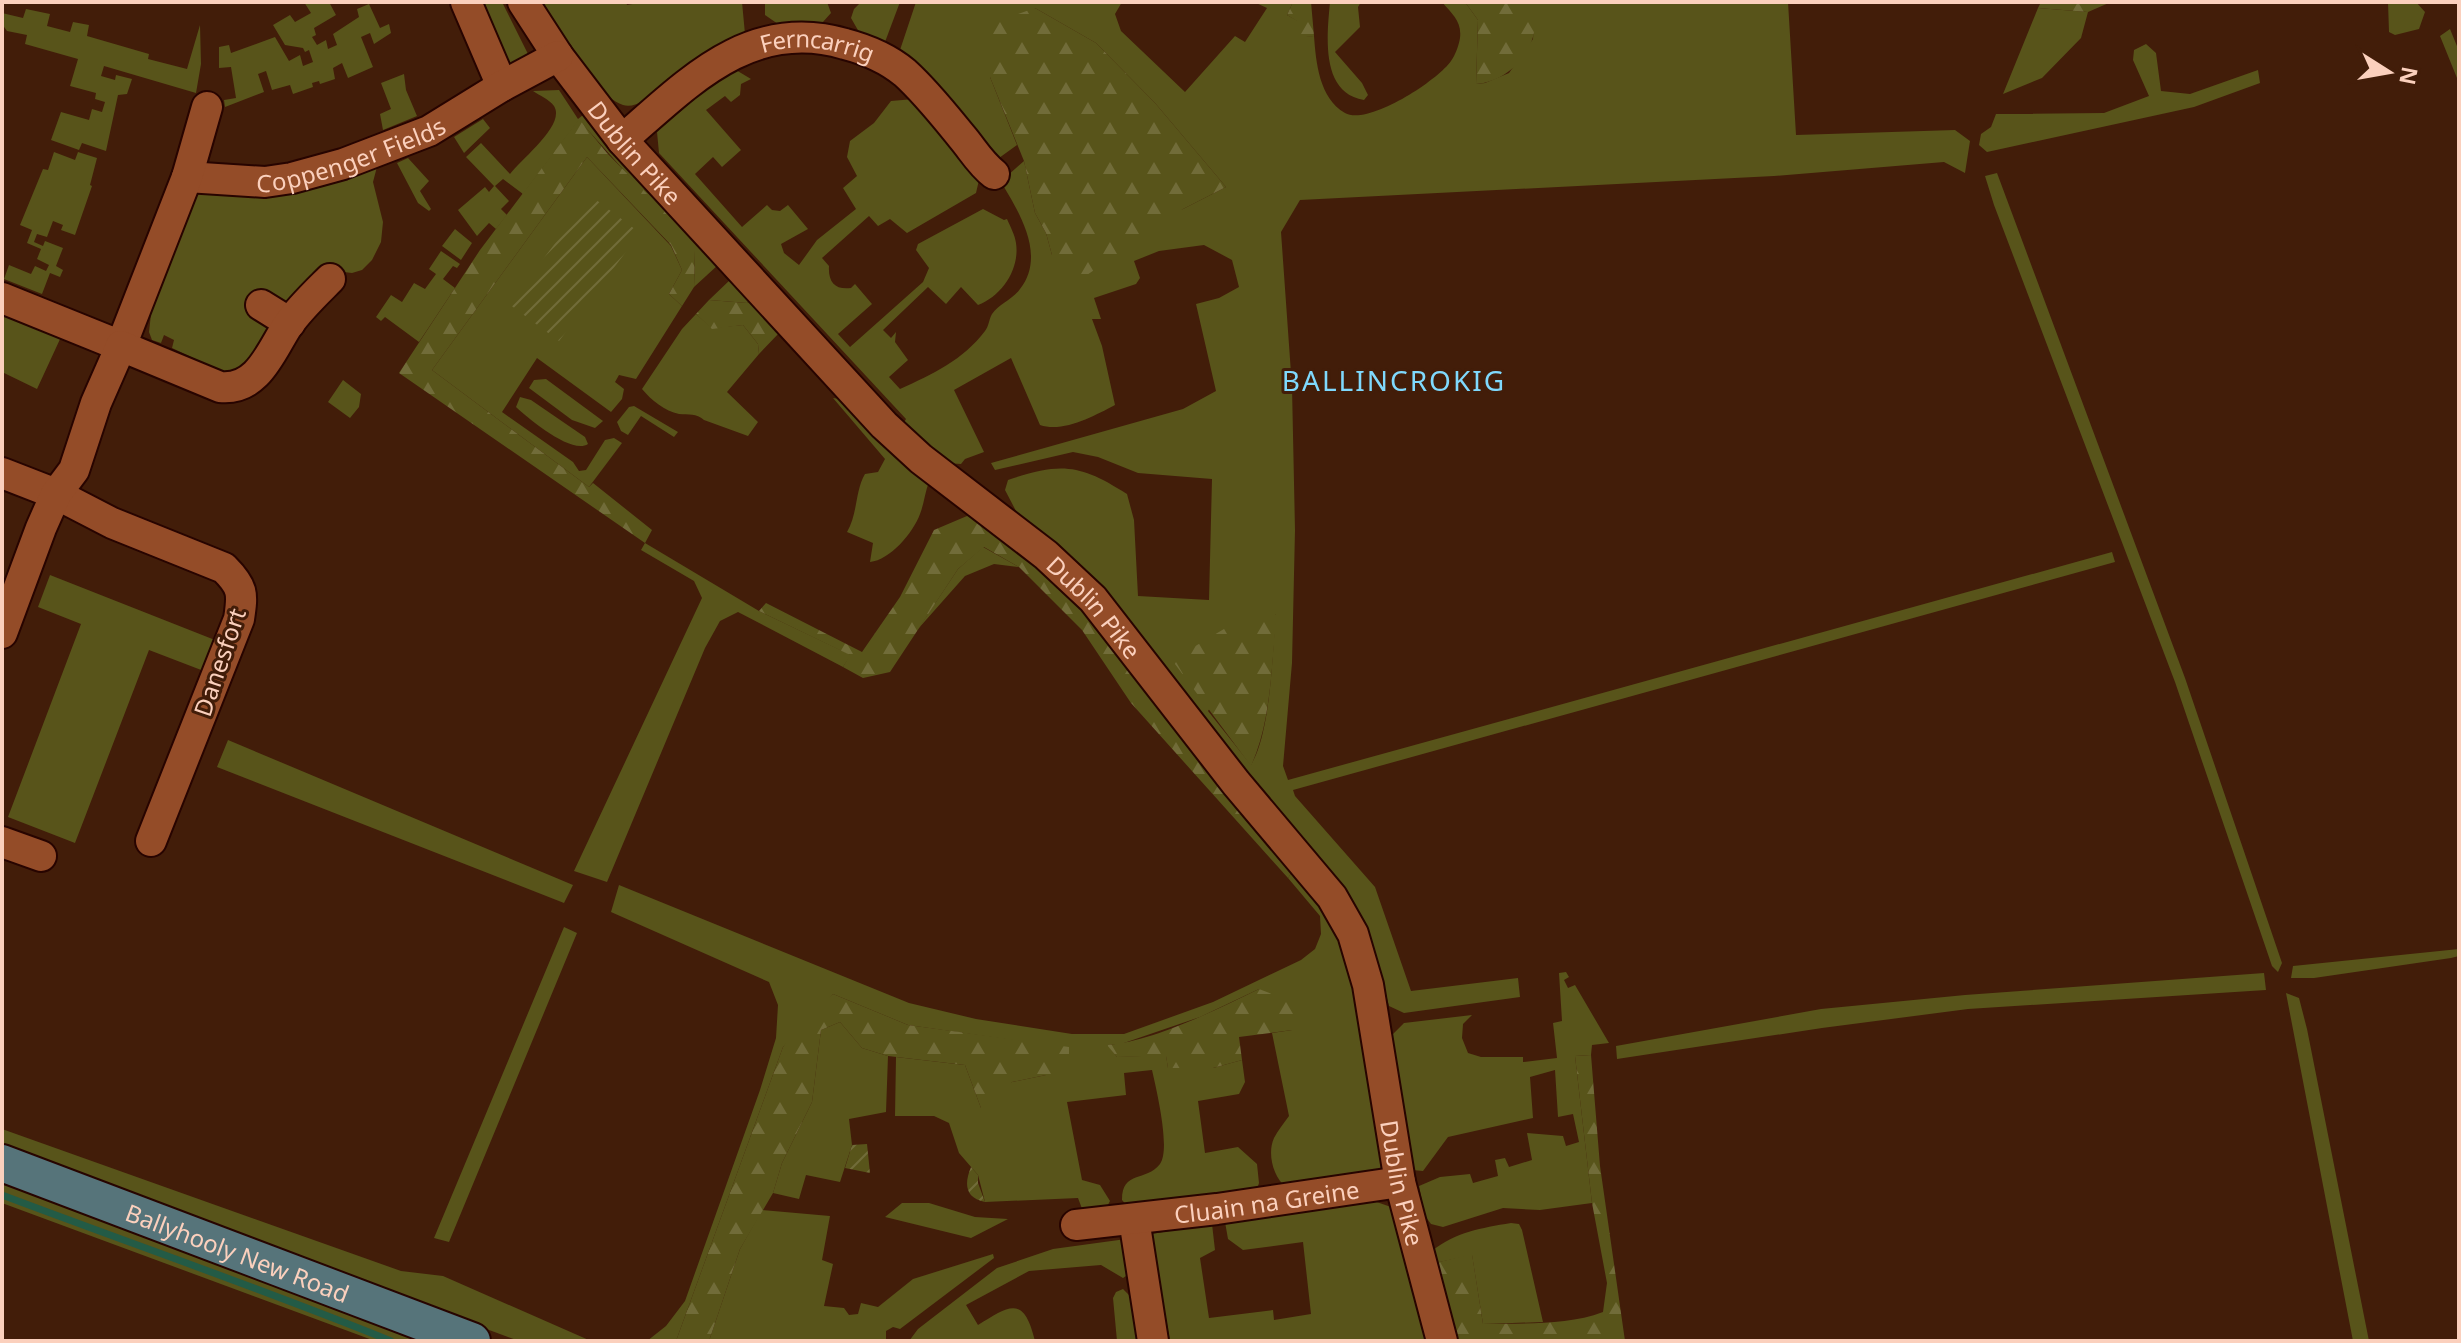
<svg xmlns="http://www.w3.org/2000/svg" width="2461" height="1343" font-family="'Noto Sans',sans-serif">
	<style>
		.grass { fill: #58541a; fill-rule: evenodd }
		.forest { fill: url(#forest-firs) }
		.garden { fill: url(#garden-furrows) }
		.lines { fill: none; stroke-linecap: round; stroke-linejoin: round }
		.stream { stroke: #235b46; stroke-width: 7 }
		.minor-casing { stroke: #270400; stroke-width: 34 }
		.major-casing { stroke: #270400; stroke-width: 40 }
		.minor { stroke: #944c28; stroke-width: 30 }
		.major { stroke: #56747a; stroke-width: 36 }
		.labels { text-anchor: middle; dominant-baseline: central; stroke-width: 6; stroke-linejoin: round; paint-order: stroke }
		.street-label { font-size: 24px; fill: #fbd0bd; stroke: #421d09 }
		.quarter-label { font-size: 28px; letter-spacing: 2px; fill: #7fd9fd; stroke: #421d09 }
	</style>
	<defs>
		<pattern id="forest-firs" width="22" height="20" patternUnits="userSpaceOnUse" patternTransform="scale(2)"><rect width="22" height="20" fill="#58541a"/><path d="M5 1l3.5 6h-7zM16 11l3.5 6h-7z" fill="#716c39"/></pattern>
		<pattern id="garden-furrows" width="10" height="10" patternUnits="userSpaceOnUse" patternTransform="scale(2)"><rect width="10" height="10" fill="#58541a"/><path d="M-1 1l2-2M0 10L10 0M9 11l2-2" fill="none" stroke="#716c39"/></pattern>
	</defs>
	<rect width="100%" height="100%" fill="#421d09"/>
	<!-- grass -->
	<path class="grass" d="M304 2H329L336 15 314 28 316 35 312 37 317 45 326 40 328 49 337 45 333 34 359 17 357 9 369 4 380 28 389 24 391 33 374 44 370 33 361 37 373 67 348 78 342 63 333 68 335 79 320 84 319 81 312 83 313 87 293 94 290 85 272 90 266 71 258 74 264 92 225 107 224 100 236 98 231 67 219 68V47L229 45 231 53 275 37 289 61 300 55 303 66 313 62 309 50 305 52 303 48 285 45 273 25 290 15 295 22 311 13Z
		M476 2H502L529 56 514 64 508 63Z
		M538 2H626L627 5 643 2H742L745 34C729 42 710 49 695 60 679 71 643 112 623 105 604 99 589 70 577 55L571 59Z
		M765 2H827L831 13 822 23 778 24 765 15Z
		M861 2H900L885 42 859 32 851 18 854 9Z
		M916 2H1122L1115 14 1121 31 1185 92 1235 36 1245 42 1267 8 1254 2H1293L1287 15 1298 21V37L1314 36C1316 62 1319 98 1345 113 1368 126 1437 81 1451 61 1455 56 1459 45 1460 38 1462 21 1452 14 1442 2H1465L1478 20 1476 84 1485 83 1509 73 1533 39 1535 2H1788L1796 135 1955 130 1970 141 1965 173 1944 162 1774 176 1300 200 1281 232 1292 387 1295 530 1292 663 1283 766 1288 780 2112 552 2115 562 1293 790 1295 796 1375 887 1411 991 1518 978 1520 997 1404 1013 1389 1006 1377 961 1354 904 1061 551 1016 511 1005 490 1008 480C1061 462 1080 464 1127 494L1134 520 1138 596 1209 600 1212 479 1138 473 1098 457 1073 452 995 470 991 463 1183 409 1216 391 1196 304 1219 298 1239 287 1232 260 1204 245 1159 251 1134 261 1140 278 1136 284 1094 298 1101 319H1092L1102 346 1115 405C1094 416 1063 433 1040 425L1011 358 954 390 984 452 965 459 961 464 946 463 902 426 906 419 659 153 657 132 716 81 736 70 751 79 741 84 740 95 731 102 725 96 706 110 741 150 722 167 713 157 695 174 742 227 767 205 772 210 780 211 788 205 808 229 781 244 784 253 799 265 817 240 856 209 843 188 857 176 847 157 850 141 874 123 891 101 914 99 979 180 976 193 907 233 890 219 878 226 869 216 822 258 829 266C828 282 835 290 851 288L855 284 872 304 838 334 850 347 923 282 929 268 916 250 918 244 983 209 1004 220 1007 219C1010 226 1015 235 1016 243 1020 269 1002 296 978 305L961 287 946 304 928 287 883 330 891 338 896 332 895 342 908 360 889 377 900 389C933 374 963 360 985 331 989 326 989 319 992 314 999 304 1013 299 1020 289 1045 257 1022 217 1004 187L1007 176 1024 161 1035 213 1046 233 1052 255 1183 209 1226 187 1155 103 1096 43 1035 8 990 77 1017 145 999 158H990L898 56ZM1276 614C1272 655 1271 732 1251 765L1208 711Z
		M1330 2H1361L1358 7 1360 27 1335 52 1362 83 1368 95 1364 100C1320 93 1327 35 1330 2Z
		M2388 2H2416L2425 12 2419 29 2395 35 2389 32Z
		M2038 8 2088 12 2081 38 2042 78 2003 94Z
		M26 9 50 14 47 26 70 32 73 22 89 25 87 36 149 54 148 59 187 69 200 25 201 64 196 93 104 66 101 76 115 80 116 75 132 79 127 94 118 95 106 151 82 143 79 150 51 140 61 112 89 120 92 109 102 112 105 102 95 99 96 93 70 86 78 59 25 44 27 35 7 31 2 24V13L23 18Z
		M2450 29 2459 51V83L2440 36Z
		M2146 44 2156 53 2161 91 2190 94 2258 70 2260 83 2194 107 1987 152 1979 145 1981 134 1991 127 1996 114 2104 113 2149 96 2133 60 2134 50Z
		M404 74 406 90 417 116 383 130 380 114 391 109 381 83Z
		M559 90 578 119 583 115 718 265 694 287 695 250 579 120 523 194 503 179 495 186 509 201 501 209 507 215 496 229 489 223 477 236 458 210 485 187 489 192 494 186 466 157 481 143 510 174C521 159 566 125 554 106 549 99 540 96 533 91Z
		M483 119 490 128 464 153 454 137Z
		M54 152 75 160 78 152 97 158 90 185 92 186 75 235 61 230 63 225 53 221 47 237 37 234 34 242 43 246 45 241 63 248 56 266 63 270 60 277 50 273 42 294 4 279 9 265 31 274 35 266 46 271 49 265 37 259 41 249 27 243 32 230 20 225 43 169 48 170Z
		M587 157 671 246 682 270 669 294 682 306 636 379 619 375 615 382 624 389 622 399 611 412 537 358 502 412 573 462 579 471 586 470 605 440 614 438 622 443 589 487 432 370Z
		M408 158 429 181 420 191 431 209 429 211 418 203 397 163Z
		M378 163 373 182 383 222 381 242 372 260 362 270 352 273 327 270 268 324 272 332 248 370 221 371 172 348 174 340 164 335 161 343 152 340 149 332 151 314 147 311 196 192Z
		M1997 173 2185 678 2282 963 2278 972 2272 966 2175 682 1994 205 1985 176Z
		M455 229 472 243 461 260 442 246Z
		M441 251 460 264 457 268 453 266 443 279 455 288 419 342 385 317 381 321 376 317 391 295 402 302 414 283 425 289 436 274 429 269Z
		M731 279 751 300 747 303 709 300Z
		M2 313 61 337 37 389 2 372Z
		M696 314 712 328 743 325 758 344 759 354 727 392 758 422 748 436 704 420C696 413 689 415 679 414 665 411 651 400 642 389L682 329Z
		M546 379 603 421 595 428 572 420 529 388 534 380Z
		M343 380 361 394 359 407 350 418 328 402Z
		M520 397 531 400 585 437 588 444C572 455 529 419 516 407Z
		M833 398 840 399 929 482C925 492 924 504 920 514 913 533 890 560 870 562L873 543 847 532C858 513 855 491 865 474L878 472 885 459Z
		M634 406 678 432 674 437 641 416 628 435 621 431 617 422 629 407Z
		M645 543 759 611 851 655 843 667 738 612 720 621 705 648 607 882 574 871 702 598 694 581 641 550Z
		M983 547 1019 567 994 564 965 576 918 629 958 569Z
		M50 575 220 642 209 673 149 650 75 843 8 817 81 624 38 607Z
		M228 740 573 885 564 903 217 767Z
		M1296 866 1322 898 1349 958 1385 1169 1286 1187C1273 1177 1267 1153 1274 1138 1278 1130 1284 1123 1289 1116L1272 1033 1292 1030 1259 989 1200 1017 1121 1044 1108 1045 1117 1057 1166 1055 1168 1068H1213L1242 1060 1245 1082 1239 1094 1198 1101 1205 1153 1238 1147 1257 1164 1259 1183 1256 1192 1130 1209 1122 1200C1122 1170 1146 1182 1160 1164 1171 1149 1156 1088 1152 1070L1124 1073 1126 1095 1067 1102 1082 1180 1100 1185 1110 1201 1103 1214H1084L1078 1198 985 1202 978 1175 959 1153 949 1123 934 1116H895L896 1057 965 1065 981 1108 1012 1082 1046 1075H1069V1048L908 1025 833 994 783 1047 676 1341H647L666 1326 685 1301 760 1090 776 1038 778 1005 769 982 611 912 619 885 909 1003 976 1019 1072 1034H1124L1213 1002 1301 960 1315 949 1321 934 1320 916 1288 878Z
		M564 927 577 933 449 1242 434 1238Z
		M2459 949V956L2451 958 2314 978H2291L2293 966Z
		M1566 972 1569 977 1564 980 1568 988 1575 985 1609 1043 1592 1045 1591 1055 1575 1056 1592 1203 1540 1210 1503 1208 1443 1227 1431 1224 1425 1216 1419 1186 1440 1177 1470 1174 1473 1183 1498 1176 1495 1160 1505 1158 1509 1167 1532 1160 1527 1133 1563 1136 1566 1146 1579 1142 1573 1114 1558 1117 1555 1070 1530 1077 1533 1118 1448 1137 1423 1171 1412 1170 1389 1038 1404 1023 1472 1015 1463 1024 1462 1038 1468 1053 1481 1057H1523V1062L1557 1058 1553 1023 1562 1021 1559 973Z
		M2264 973 2266 990 1968 1009 1822 1028 1617 1059 1616 1046 1821 1009 1965 995Z
		M2286 993 2299 998 2307 1029 2369 1341H2353Z
		M840 1022 862 1048 888 1056 886 1112 849 1119 852 1145 840 1182 806 1175 799 1199 773 1193 782 1163 812 1102 821 1030Z
		M2 1129 401 1271 443 1276 591 1341H519L2 1149Z
		M2 1175 439 1341H375L2 1203Z
		M1371 1200 1391 1207 1431 1341H1170L1151 1234 1212 1224 1215 1250 1200 1258 1209 1318 1273 1310 1274 1320 1311 1314 1303 1242 1243 1250 1228 1239 1225 1222Z
		M902 1203H929L975 1217 1008 1219 971 1238 885 1217Z
		M762 1210 830 1216 822 1260 833 1264 824 1306 844 1308 849 1315 858 1314 861 1303 878 1307 913 1279 993 1254 994 1258 900 1329 893 1327 886 1331V1341H709L740 1249Z
		M1511 1223 1519 1224 1522 1230 1543 1322 1483 1324 1472 1255 1435 1263 1432 1251C1456 1232 1481 1228 1511 1223Z
		M1126 1239 1132 1272 1123 1278 1101 1265 1029 1271 966 1305 978 1325C1010 1305 1024 1295 1035 1341H909L918 1329 997 1268 1053 1249Z
		M1123 1289 1136 1302 1141 1341H1117L1113 1298 1116 1292Z"/>
	<!-- forest -->
	<path class="forest" d="M1293 2H1311L1314 36 1298 38 1297 21 1287 15Z
		M1465 2H1535C1535 13 1536 30 1532 40 1523 64 1501 82 1476 84L1478 20Z
		M2041 2H2111L2088 12 2038 8Z
		M1035 8 1096 43 1155 103 1226 187 1183 209 1084 277 1063 269 1052 255 1046 233 1035 213 1024 161 990 77 992 23Z
		M579 119 607 153 698 246 695 250 694 287 682 306 669 294 682 270 671 245 587 157 432 370 589 487 593 483 652 530 645 543 399 373 480 250Z
		M709 300 747 303 751 300 780 332 759 354 758 344 743 325 712 329 696 314Z
		M967 516 976 517 1051 571 1296 866 1288 878 1131 703 1082 630 1019 567 984 547 958 569 890 672 863 678 843 667 850 655 759 611 766 603 862 652 900 597 934 530Z
		M1277 614C1271 664 1272 720 1251 766L1172 660 1229 626Z
		M1259 989 1292 1002 1305 1019 1292 1030 1239 1037 1242 1060 1213 1068H1168L1166 1056 1117 1057 1107 1045C1152 1042 1218 1009 1259 989Z
		M833 994 908 1025 1069 1047V1075H1046L1012 1082 995 1108H981L965 1065 888 1056 862 1048 840 1022 821 1030 812 1102 782 1163 773 1193 740 1249 709 1341H676L783 1047 803 1019Z
		M1591 1055 1600 1166 1625 1341H1455L1435 1263 1472 1254 1483 1324C1522 1323 1566 1326 1603 1312L1607 1283 1592 1203 1575 1056Z"/>
	<!-- garden -->
	<path class="garden" d="M591 196 640 233 559 341 509 304Z
		M867 1144 870 1173 845 1168 852 1145Z
		M971 1167 978 1175V1183L985 1202C965 1198 964 1184 971 1167Z"/>
	<g class="lines">
		<!-- stream -->
		<path class="stream" d="M2 1195C132 1244 263 1289 391 1341"/>
		<defs>
			<g id="minor">
				<path d="M466 2 502 86"/>
				<path id="s1" d="M523 2 558 56 622 140 884 425 921 459 1046 555 1093 599 1236 783 1332 897 1353 934 1368 985 1400 1182 1442 1341"/>
				<path id="s2" d="M622 140C688 83 750 16 845 44 868 50 887 58 905 73 926 92 944 115 962 137 973 150 980 163 994 174"/>
				<path id="s3" d="M187 177 265 182 292 178 343 164 429 131 502 86 558 56"/>
				<path d="M2 298 121 346 187 177 207 107"/>
				<path d="M261 305 290 323"/>
				<path d="M2 473 56 494 112 523 224 568C243 587 243 593 239 619L151 841"/>
				<path d="M2 633 41 528 56 494 74 470 96 403 121 346 220 387C258 391 271 351 288 325 300 308 316 293 330 279"/>
				<path d="M2 842 41 856"/>
				<path d="M1134 1219 1153 1341"/>
				<path id="s4" d="M1076 1225 1217 1209 1400 1182"/>
			</g>
			<g id="major">
				<path id="s5" d="M2 1163 472 1341"/>
			</g>
		</defs>
		<!-- minor casing -->
		<use href="#minor" class="minor-casing"/>
		<!-- major casing -->
		<use href="#major" class="major-casing"/>
		<!-- minor -->
		<use href="#minor" class="minor"/>
		<!-- major -->
		<use href="#major" class="major"/>
	</g>
	<g class="labels">
		<!-- street labels -->
		<g class="street-label">
			<text stroke="none"><textPath href="#s2" startOffset="228">Ferncarrig</textPath></text>
			<text stroke="none"><textPath href="#s3" startOffset="168">Coppenger Fields</textPath></text>
			<text stroke="none"><textPath href="#s1" startOffset="188">Dublin Pike</textPath></text>
			<text stroke="none"><textPath href="#s1" startOffset="836">Dublin Pike</textPath></text>
			<text transform="translate(219 662) rotate(-71)">Danesfort</text>
			<text stroke="none"><textPath href="#s1" startOffset="1508">Dublin Pike</textPath></text>
			<text stroke="none"><textPath href="#s4" startOffset="192">Cluain na Greine</textPath></text>
			<text stroke="none"><textPath href="#s5" startOffset="252">Ballyhooly New Road</textPath></text>
		</g>
		<!-- quarter labels -->
		<g class="quarter-label">
			<text x="1394" y="380">BALLINCROKIG</text>
		</g>
	</g>
	<!-- border -->
	<rect width="2461" height="1343" fill="none" stroke="#fbd0bd" stroke-width="8"/>
	<!-- north arrow -->
	<g transform="translate(2389 72) rotate(101)" stroke="#421d09" stroke-width="6" paint-order="stroke">
	<path d="M0-6L14 30L0 20L-14 30Z" fill="#fbd0bd"/>
	<text y="-12" font-size="22" font-weight="bold" text-anchor="middle" fill="#fbd0bd">N</text>
	</g>
</svg>
